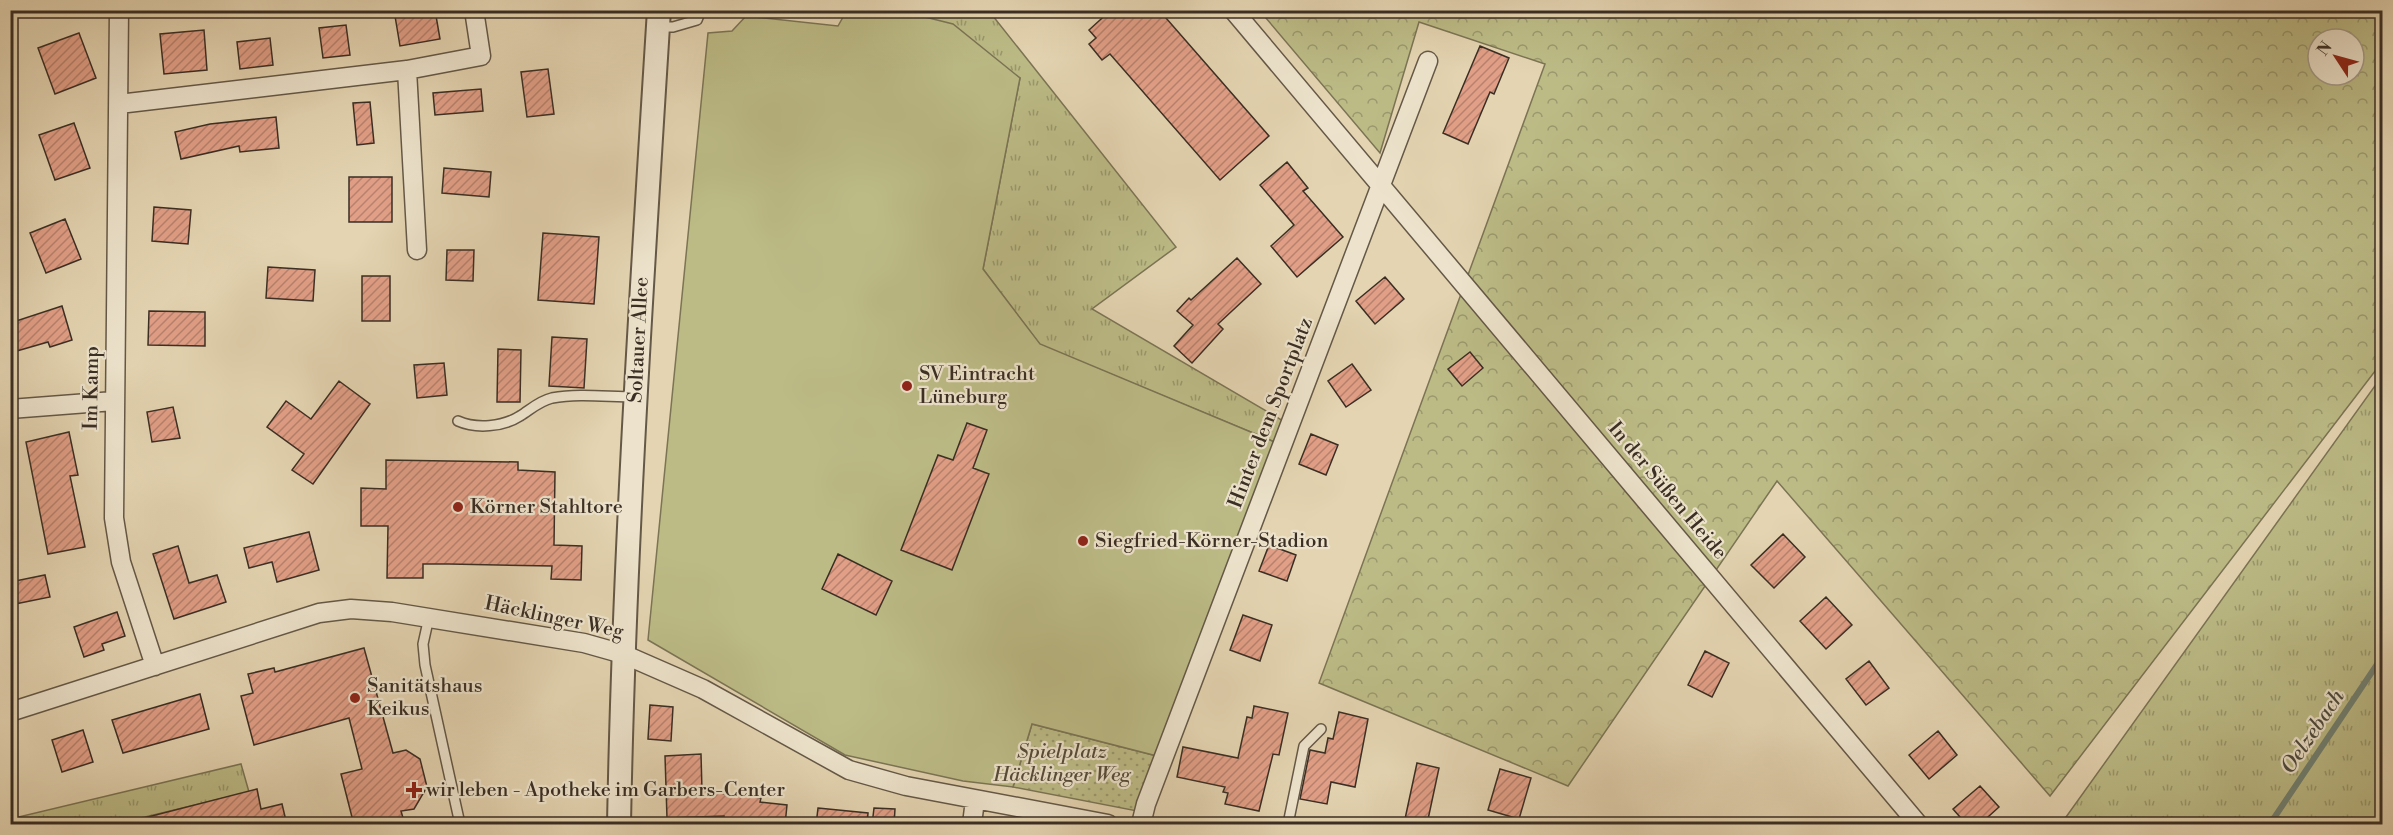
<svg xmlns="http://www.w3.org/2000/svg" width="2393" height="835" font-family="'Libre Bodoni',serif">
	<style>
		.grass { fill: url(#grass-tufts); stroke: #7b7455; stroke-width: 1.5 }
		.forest { fill: url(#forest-crowns); stroke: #7b7455; stroke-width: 1.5; fill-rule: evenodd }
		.park { fill: url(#park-dots); stroke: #7b7455; stroke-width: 1.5 }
		.garden { fill: #bcbb86; stroke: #7b7455; stroke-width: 1.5 }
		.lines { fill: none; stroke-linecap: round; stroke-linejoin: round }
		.stream { stroke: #718173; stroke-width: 6 }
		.building { fill: url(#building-hatch); stroke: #3a2e24; stroke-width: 1.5 }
		.service-casing { stroke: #645847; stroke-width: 12 }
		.minor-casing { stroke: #645847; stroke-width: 21 }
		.tertiary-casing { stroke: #645847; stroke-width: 26 }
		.service { stroke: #ede3cc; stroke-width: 9 }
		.minor { stroke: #ede3cc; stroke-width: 18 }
		.tertiary { stroke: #ede3cc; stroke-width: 22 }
		.poi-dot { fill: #8f2418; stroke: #ede3cc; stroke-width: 2 }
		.labels { text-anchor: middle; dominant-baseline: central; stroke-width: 4.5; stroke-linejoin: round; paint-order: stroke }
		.street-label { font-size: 20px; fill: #3a2e24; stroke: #ede3cc }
		.poi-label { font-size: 20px; fill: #3a2e24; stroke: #ede3cc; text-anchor: start }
		.park-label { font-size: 20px; font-style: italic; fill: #544a38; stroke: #ede3cc }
		.water-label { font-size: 21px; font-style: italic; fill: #4c4a3e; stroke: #ede3cc }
	</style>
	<defs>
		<pattern id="grass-tufts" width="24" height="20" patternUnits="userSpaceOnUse" patternTransform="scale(1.5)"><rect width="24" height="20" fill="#bcbb86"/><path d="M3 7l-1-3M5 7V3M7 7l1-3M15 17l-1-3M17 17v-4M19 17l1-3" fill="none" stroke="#9a986d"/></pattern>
		<pattern id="forest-crowns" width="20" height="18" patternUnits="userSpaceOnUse" patternTransform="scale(1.5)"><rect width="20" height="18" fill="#bcbb86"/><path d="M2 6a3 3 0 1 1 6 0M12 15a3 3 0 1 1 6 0" fill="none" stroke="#9a986d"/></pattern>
		<pattern id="park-dots" width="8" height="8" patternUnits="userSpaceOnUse" patternTransform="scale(1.5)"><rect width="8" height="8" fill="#bcbb86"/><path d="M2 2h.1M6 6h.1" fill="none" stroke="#9a986d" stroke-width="1.8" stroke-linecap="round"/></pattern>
		<pattern id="building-hatch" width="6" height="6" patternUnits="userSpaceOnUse" patternTransform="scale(1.5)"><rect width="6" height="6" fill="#e29f87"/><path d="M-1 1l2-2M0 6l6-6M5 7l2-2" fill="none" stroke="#b8826e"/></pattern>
	</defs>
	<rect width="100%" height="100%" fill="#e4d4b1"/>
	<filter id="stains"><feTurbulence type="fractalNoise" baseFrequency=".00333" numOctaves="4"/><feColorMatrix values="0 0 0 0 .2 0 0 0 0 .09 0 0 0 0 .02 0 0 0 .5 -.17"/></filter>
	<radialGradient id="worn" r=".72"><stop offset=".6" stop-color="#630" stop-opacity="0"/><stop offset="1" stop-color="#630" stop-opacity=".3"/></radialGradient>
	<!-- grass -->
	<path class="grass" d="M901 11H989L1176 247 1092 309 1285 422 1277 443 1040 345 983 269 1020 78Z
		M2382 376V820L2378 824H2061Z
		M241 764 249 792 116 824H11L10 819Z"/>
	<!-- forest -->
	<path class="forest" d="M1260 11H2382V362L2050 796 1777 481 1568 786 1319 683 1545 64 1419 22 1380 153ZM2318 39H2354V75H2318Z"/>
	<!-- park -->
	<path class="park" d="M1032 724 1157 756 1137 811 1013 787Z"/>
	<!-- garden -->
	<path class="garden" d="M847 10 901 11 953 24 1020 78 983 269 1040 344 1277 443 1157 756 1032 724 1013 787 963 781 845 755 648 640 708 33 732 31 746 16 838 26Z"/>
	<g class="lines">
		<!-- stream -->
		<path class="stream" d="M2270 824 2382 657"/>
	</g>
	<!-- building -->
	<path class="building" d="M394 10H435L440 39 400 46Z
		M1111 10H1159L1269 136 1220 180 1110 54 1102 60 1089 44 1096 38 1089 30Z
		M346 25 350 55 323 58 319 28Z
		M204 30 207 70 164 74 160 34Z
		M79 33 96 78 55 94 38 48Z
		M270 38 273 65 240 69 237 42Z
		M1480 46 1509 58 1494 94 1490 92 1468 144 1443 133Z
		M548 69 554 114 527 117 521 72Z
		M481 89 483 111 435 115 433 93Z
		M370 102 374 143 357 145 353 103Z
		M276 117 279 148 240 152 239 146 181 159 175 132 210 124Z
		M74 123 90 168 55 180 39 135Z
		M1287 162 1308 188 1303 191 1343 237 1297 277 1271 246 1294 225 1260 185Z
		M444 168 491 172 489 197 442 193Z
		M349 177H392V222H349Z
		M154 207 191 210 188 244 152 241Z
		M65 219 81 259 46 273 30 233Z
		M543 233 599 237 594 304 538 300Z
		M447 250H474L473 281 446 280Z
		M1237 258 1261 284 1218 324 1223 329 1192 363 1174 346 1193 325 1177 311 1189 298 1191 300Z
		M268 267 315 270 313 301 266 298Z
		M362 276H390V321H362Z
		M1385 277 1404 299 1375 324 1356 301Z
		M62 306 72 340 50 347 48 342 10 353V323Z
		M149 311 205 312V346L148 345Z
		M552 337 587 339 584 388 549 386Z
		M498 349 521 350 520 402H497Z
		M1470 352 1483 368 1462 386 1448 369Z
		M444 363 447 395 417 398 414 365Z
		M1352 364 1371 390 1346 407 1328 381Z
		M339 381 370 404 313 484 292 470 304 454 267 427 286 401 311 419Z
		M173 407 180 438 152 442 147 412Z
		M967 423 987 430 973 468 989 474 952 570 901 550 938 455 953 460Z
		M69 432 78 475 70 476 85 547 48 554 26 442Z
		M1311 434 1338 445 1326 475 1299 464Z
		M386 460 518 462V470L555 472 554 545 582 546 581 580 551 579 552 566 449 564H423V578H387L388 526H361V488L386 489Z
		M309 532 319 570 277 582 272 562 249 568 244 548Z
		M1783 534 1805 557 1774 588 1751 565Z
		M1269 545 1296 555 1287 581 1259 571Z
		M178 546 189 583 217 575 226 602 174 619 153 554Z
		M838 554 892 581 876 615 822 589Z
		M45 575 50 597 10 605V582Z
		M1826 597 1852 625 1826 649 1800 621Z
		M117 612 125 636 102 644 104 650 84 657 74 627Z
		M1243 615 1272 625 1260 661 1230 650Z
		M364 648 393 753 406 750 420 759 427 787 414 809 401 811 405 825H354L341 774 362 769 349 718 254 745 241 696 253 693 248 674 274 668 275 672Z
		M1705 651 1729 663 1712 697 1688 685Z
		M1869 661 1889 688 1866 705 1846 679Z
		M200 694 209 729 123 753 112 720Z
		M650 705 673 707 671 741 648 739Z
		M1254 706 1288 713 1279 755 1273 754 1259 811 1225 804 1228 793 1223 792 1225 787 1177 777 1183 747 1238 758 1247 717 1252 718Z
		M1339 712 1368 719 1355 787 1331 782 1327 804 1300 799 1310 750 1325 753 1328 738 1333 739Z
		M83 730 93 762 62 772 52 740Z
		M1938 731 1957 755 1929 779 1909 755Z
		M701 754 702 791 761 798 760 802 787 805 785 825H723L724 816 667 818 665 756Z
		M1417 763 1439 768 1427 824 1405 819Z
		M1500 769 1531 778 1519 819 1488 810Z
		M1980 786 1999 807 1979 825H1967L1953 809Z
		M257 789 261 809 282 804 287 825H141L140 819Z
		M818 808 868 813 867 825H816Z
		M874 808 895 809 894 825H872Z"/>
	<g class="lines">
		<defs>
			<path id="service" d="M659 27H673L697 20 701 10
				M458 421C476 429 503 427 520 416 530 410 539 401 552 398 579 393 608 397 635 397
				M429 617 423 644 425 665 460 824
				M1288 824 1304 746 1321 729"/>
			<path id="minor" d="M119 10 114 518 121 562 155 666
				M1233 10 1918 824
				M407 70 417 250
				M119 104 407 70 481 56 474 10
				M10 409 114 401
				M10 712 319 613 351 609 392 612 584 643 623 654 703 689 849 770 906 786 1108 824
				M972 824 975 800
				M1141 824 1146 804 1428 61"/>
			<path id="tertiary" d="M619 824C624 553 642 282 659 10"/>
		</defs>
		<!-- service casing -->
		<use href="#service" class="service-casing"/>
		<!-- minor casing -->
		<use href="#minor" class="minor-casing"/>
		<!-- tertiary casing -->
		<use href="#tertiary" class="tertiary-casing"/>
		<!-- service -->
		<use href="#service" class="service"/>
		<!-- minor -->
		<use href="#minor" class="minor"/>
		<!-- tertiary -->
		<use href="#tertiary" class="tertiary"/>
	</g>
	<!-- markers -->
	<g class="poi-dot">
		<circle cx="907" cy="386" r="6"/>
		<circle cx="458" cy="507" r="6"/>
		<circle cx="1083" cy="541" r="6"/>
		<circle cx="355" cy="698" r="6"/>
		<path d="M411 781h6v6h6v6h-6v6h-6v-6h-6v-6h6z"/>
	</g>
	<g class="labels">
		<!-- street labels -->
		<g class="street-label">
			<text transform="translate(639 340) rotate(-87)">Soltauer Allee</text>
			<text transform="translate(92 388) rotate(-89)">Im Kamp</text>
			<text transform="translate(1271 413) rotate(-69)">Hinter dem Sportplatz</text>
			<text transform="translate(1667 491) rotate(50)">In der Süßen Heide</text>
			<text transform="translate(554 618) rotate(12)">Häcklinger Weg</text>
		</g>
		<!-- poi labels -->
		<g class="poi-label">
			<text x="919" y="374">SV Eintracht<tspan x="919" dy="23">Lüneburg</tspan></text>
			<text x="470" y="507">Körner Stahltore</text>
			<text x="1095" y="541">Siegfried-Körner-Stadion</text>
			<text x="367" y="686">Sanitätshaus<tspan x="367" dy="23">Keikus</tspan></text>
			<text x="426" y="790">wir leben - Apotheke im Garbers-Center</text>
		</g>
		<!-- park labels -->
		<g class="park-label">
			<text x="1062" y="752">Spielplatz<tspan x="1062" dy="23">Häcklinger Weg</tspan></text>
		</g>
		<!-- water labels -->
		<g class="water-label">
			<text transform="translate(2313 732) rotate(-56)">Oelzebach</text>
		</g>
	</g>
	<!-- margin -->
	<rect width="2393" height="835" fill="none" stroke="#e4d4b1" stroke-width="36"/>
	<rect x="12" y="12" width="2369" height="811" fill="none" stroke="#3a2e24" stroke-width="3"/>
	<rect x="18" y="18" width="2357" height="799" fill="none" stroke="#3a2e24" stroke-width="1.5"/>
	<!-- north arrow -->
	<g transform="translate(2336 57) rotate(306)"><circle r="28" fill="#ede3cc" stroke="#a59b89" stroke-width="1.5"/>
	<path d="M0-4.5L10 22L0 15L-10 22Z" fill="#8f2418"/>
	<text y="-9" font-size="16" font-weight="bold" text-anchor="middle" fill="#3a2e24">N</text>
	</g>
	<rect width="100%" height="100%" filter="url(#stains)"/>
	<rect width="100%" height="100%" fill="url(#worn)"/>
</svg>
